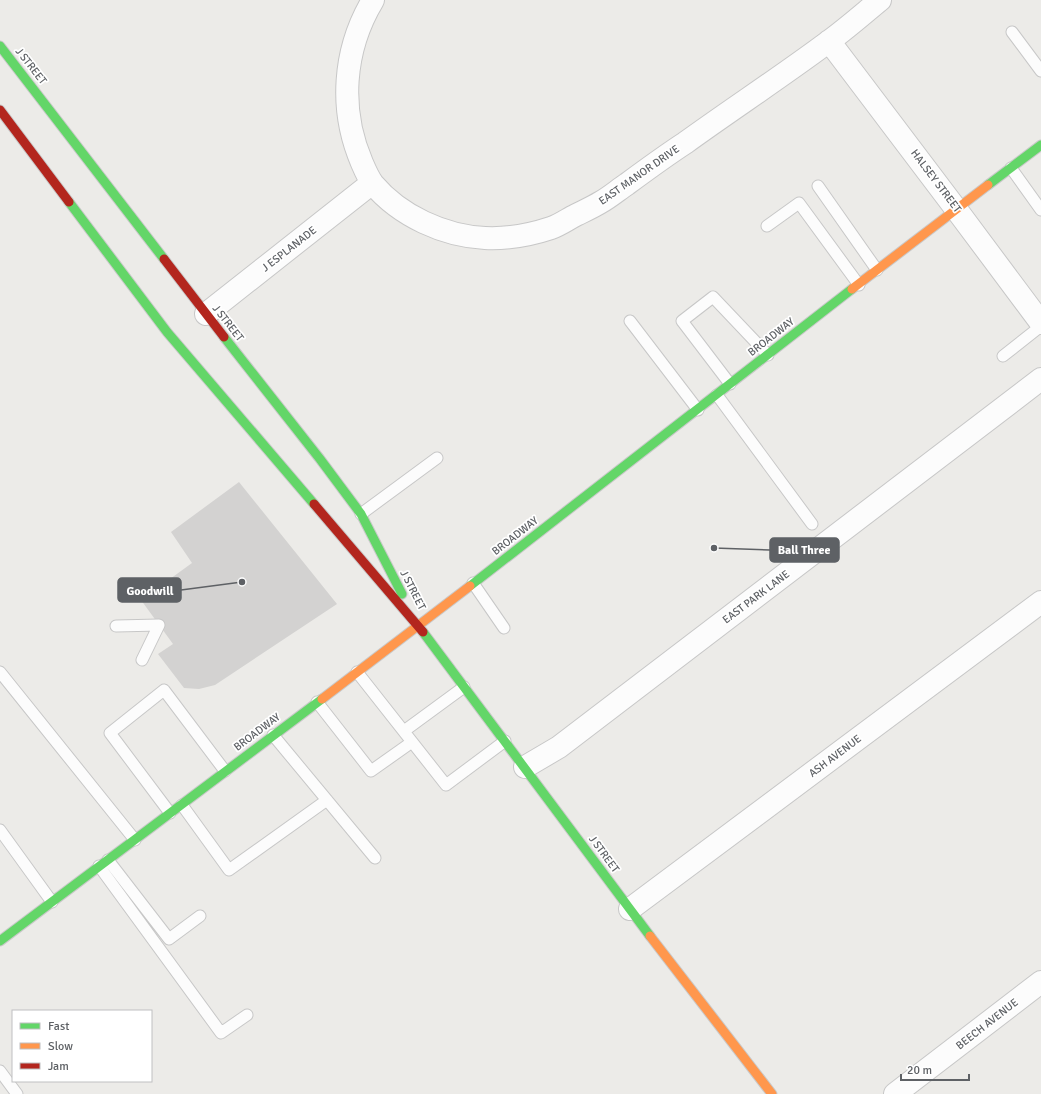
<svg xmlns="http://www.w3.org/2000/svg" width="1041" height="1094" font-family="Signika,sans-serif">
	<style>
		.building { fill: #d3d2d1 }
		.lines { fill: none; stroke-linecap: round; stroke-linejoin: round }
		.lane-casing { stroke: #c7c7c7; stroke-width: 13 }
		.street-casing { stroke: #c7c7c7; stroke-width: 24 }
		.fast-casing { stroke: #c9c9c9; stroke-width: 11 }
		.slow-casing { stroke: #c9c9c9; stroke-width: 11 }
		.jam-casing { stroke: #c9c9c9; stroke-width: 11 }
		.lane { stroke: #fcfcfc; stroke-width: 11 }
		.street { stroke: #fcfcfc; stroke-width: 22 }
		.fast { stroke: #63d668; stroke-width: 9 }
		.slow { stroke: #ff974d; stroke-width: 9 }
		.jam { stroke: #b3261e; stroke-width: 9 }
		.labels { text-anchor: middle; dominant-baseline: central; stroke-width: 3.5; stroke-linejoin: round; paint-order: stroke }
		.street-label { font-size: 11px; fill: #5e6165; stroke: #fff }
		.leader { fill: none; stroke: #5e6165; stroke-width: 1.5 }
		.callout-dot { fill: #5e6165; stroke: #fff; stroke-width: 1.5 }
		.callout { fill: #5e6165; stroke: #5e6165; stroke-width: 1.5 }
		.callout-label { font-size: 12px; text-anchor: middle; font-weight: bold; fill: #fff }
	</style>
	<rect width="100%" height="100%" fill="#ecebe8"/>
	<!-- building -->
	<path class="building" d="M239 482 337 604 215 685 199 689 184 688 158 654 173 644 141 600 192 563 171 532Z"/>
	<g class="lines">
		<defs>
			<path id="lane" d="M1012 32 1041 71
				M1011 168 1041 210
				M818 186 877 270
				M767 226 799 203 859 285
				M630 321 698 410
				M1003 356 1041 326
				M730 384 682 321 713 297 768 355
				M717 395 812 524
				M361 514 437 458
				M473 583 504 628
				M116 626 159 625 142 660
				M0 672 135 840
				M357 672 446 785 505 741
				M317 702 371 771 412 742
				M404 731 464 687
				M273 735 375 858
				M182 805 229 870 327 800
				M170 813 110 733 164 690 225 771
				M0 830 52 902
				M108 860 169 939 200 916
				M99 866 221 1033 247 1015
				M0 1071 17 1094"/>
			<path id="street" d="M373 0C343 50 339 110 362 163 365 170 369 179 373 184 400 216 444 236 485 238 507 239 530 235 551 228 560 225 568 219 576 215 584 211 593 207 601 202 610 197 618 190 627 184 646 170 665 156 685 143 732 109 781 77 828 42 846 29 863 14 880 0
				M829 41 956 209 1041 323
				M206 314 372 183
				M525 767 559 747 1041 379
				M630 909 1041 602
				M895 1094 1041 982"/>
			<path id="fast" d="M0 46 164 259
				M988 185 1041 145
				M69 202 167 332 314 504
				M224 337 320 459 361 514 402 594
				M470 586 852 289
				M423 632 650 936
				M0 941 322 699"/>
			<path id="slow" d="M852 289 988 185
				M322 699 470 586
				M650 936 772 1094"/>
			<path id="jam" d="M0 110 69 202
				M164 259 224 337
				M314 504 423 632"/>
		</defs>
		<!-- lane casing -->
		<use href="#lane" class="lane-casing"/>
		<!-- street casing -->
		<use href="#street" class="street-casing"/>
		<!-- fast casing -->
		<use href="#fast" class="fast-casing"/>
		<!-- slow casing -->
		<use href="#slow" class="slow-casing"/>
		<!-- jam casing -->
		<use href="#jam" class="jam-casing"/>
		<!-- lane -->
		<use href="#lane" class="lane"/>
		<!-- street -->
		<use href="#street" class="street"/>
		<!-- fast -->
		<use href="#fast" class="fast"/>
		<!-- slow -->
		<use href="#slow" class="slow"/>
		<!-- jam -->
		<use href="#jam" class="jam"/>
	</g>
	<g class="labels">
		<!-- street labels -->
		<g class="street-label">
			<text transform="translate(31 66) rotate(52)">J STREET</text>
			<text transform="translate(639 175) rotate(-35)">EAST MANOR DRIVE</text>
			<text transform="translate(936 181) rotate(53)">HALSEY STREET</text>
			<text transform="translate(289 249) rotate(-38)">J ESPLANADE</text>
			<text transform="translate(228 323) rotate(52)">J STREET</text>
			<text transform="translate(771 337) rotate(-38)">BROADWAY</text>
			<text transform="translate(515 536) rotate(-38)">BROADWAY</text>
			<text transform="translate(413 590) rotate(63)">J STREET</text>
			<text transform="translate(756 597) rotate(-37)">EAST PARK LANE</text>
			<text transform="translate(257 732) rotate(-37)">BROADWAY</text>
			<text transform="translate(835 756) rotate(-37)">ASH AVENUE</text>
			<text transform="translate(604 854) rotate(54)">J STREET</text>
			<text transform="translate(987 1024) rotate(-38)">BEECH AVENUE</text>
		</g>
	</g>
	<!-- callouts -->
	<path class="leader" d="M714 548L770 550M242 582L181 590"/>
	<g class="callout-dot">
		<circle cx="714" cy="548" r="4"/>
		<circle cx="242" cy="582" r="4"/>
	</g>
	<g class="callout">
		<rect x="770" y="538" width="69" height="24" rx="4"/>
		<rect x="118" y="578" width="63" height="24" rx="4"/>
	</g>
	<g class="callout-label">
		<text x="804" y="554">Ball Three</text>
		<text x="150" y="595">Goodwill</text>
	</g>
	<!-- legend -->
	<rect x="12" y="1010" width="140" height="72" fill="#ffffff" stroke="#bfc0c1"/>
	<rect x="20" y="1023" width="20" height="6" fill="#63d668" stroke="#bfc0c1"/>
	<text x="48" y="1030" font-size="12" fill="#5e6165">Fast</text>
	<rect x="20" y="1043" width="20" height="6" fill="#ff974d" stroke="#bfc0c1"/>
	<text x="48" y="1050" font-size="12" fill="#5e6165">Slow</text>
	<rect x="20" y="1063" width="20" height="6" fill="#b3261e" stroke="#bfc0c1"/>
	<text x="48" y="1070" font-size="12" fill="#5e6165">Jam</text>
	<!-- scale -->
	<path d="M901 1074v6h68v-6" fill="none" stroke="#5e6165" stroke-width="2"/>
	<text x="907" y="1074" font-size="12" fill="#5e6165" stroke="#ffffff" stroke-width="3" paint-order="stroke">20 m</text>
</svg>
